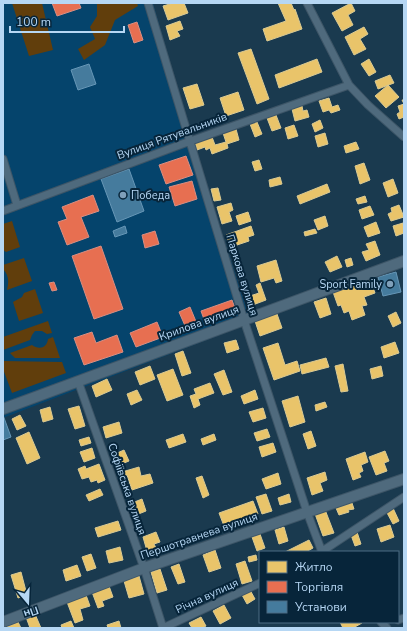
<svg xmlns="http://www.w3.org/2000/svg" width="407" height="631" font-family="'Nunito Sans',sans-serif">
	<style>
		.built { fill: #05446c }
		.green { fill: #613e0c }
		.homes { fill: #e9c46a; stroke: #daca93 }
		.shops { fill: #e76f51; stroke: #d88e82 }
		.public { fill: #457b9d; stroke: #6797b7 }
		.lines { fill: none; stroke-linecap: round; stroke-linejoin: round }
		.street-casing { stroke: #3d5567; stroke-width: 9 }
		.secondary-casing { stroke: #3d5567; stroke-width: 12 }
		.street { stroke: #4f6a7d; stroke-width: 7 }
		.secondary { stroke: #4f6a7d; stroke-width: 10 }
		.poi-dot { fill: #7fa0ba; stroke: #07253a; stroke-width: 1.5 }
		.labels { text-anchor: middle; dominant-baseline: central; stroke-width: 4; stroke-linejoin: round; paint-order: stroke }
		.street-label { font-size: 11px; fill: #b6d7f4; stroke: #07253a }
		.poi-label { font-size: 11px; fill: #b6d7f4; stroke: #07253a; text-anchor: start }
	</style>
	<rect width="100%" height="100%" fill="#1a3a4f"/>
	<!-- built -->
	<path class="built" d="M3 3H153L193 143 251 323 3 418Z"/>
	<!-- green -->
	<path class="green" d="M12 3H42L53 50 29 56Z
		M97 3H137L138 6 115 20 105 45 84 60 78 49 95 39 90 27 97 16Z
		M12 221 20 247 6 252 3 250V224Z
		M24 258 32 281 7 290C9 282 9 275 3 269V265Z
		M35 289 43 313 19 321 13 302 22 297 24 293Z
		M48 321 52 333 47 334 42 331H35L32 335 30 340 3 350V337Z
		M53 337 60 358H15L10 353 32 345C39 350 47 348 48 339Z
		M3 361 62 362 66 373 12 393 3 369Z"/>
	<!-- homes -->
	<path class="homes" d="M173 3H184L188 13 168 20 163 6Z
		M278 3H291L294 10 295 9 302 29 267 41 263 29 286 21Z
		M351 3 355 11 348 15 353 25 342 31 332 13Z
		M180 21 183 29 177 31 180 36 170 40 166 26Z
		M364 27 368 34 360 39 366 49 354 55 345 37Z
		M251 49 269 99 257 104 238 53Z
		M317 59 322 72 279 88 275 75Z
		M369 59 376 72 369 76 361 64Z
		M390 75 394 83 378 89 375 81Z
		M197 84 204 105 190 109 183 88Z
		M388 85 399 97 386 108 375 96Z
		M238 92 244 110 226 116 220 98Z
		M329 98 332 107 338 105 340 110 331 113 329 110 323 112 319 101Z
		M402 100H404V117L399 119 397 114 400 112 398 106 404 104Z
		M302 106 303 111 307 110 309 117 295 121 292 109Z
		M276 115 281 128 272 131 267 118Z
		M320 120 323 128 315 132 312 124Z
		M257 122 262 134 255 137 250 124Z
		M294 125 298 136 288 139 285 128Z
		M236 129 239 140 227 144 228 148 212 154 210 148 206 150 205 147 197 150 195 143 212 137 215 145 226 142 223 133Z
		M325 133 328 144 318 147 315 136Z
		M356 142 359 149 346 153 344 146Z
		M259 160 262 169 255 171 252 162Z
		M364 163 370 180 360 184 355 166Z
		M280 177 282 184 270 187 269 180Z
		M393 179 398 193 388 197 383 183Z
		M327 184 330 192 300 204 297 196Z
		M218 188 221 200 214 201 211 189Z
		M365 196 367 202 358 204 356 199Z
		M231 203 233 210 229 212 232 221 222 224 217 207Z
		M399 205 404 217 391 221 388 214 392 212 391 208Z
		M370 206 374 215 362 219 359 210Z
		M248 212 251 221 239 225 236 216Z
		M325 216 328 226 318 230 314 220Z
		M376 222 380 233 368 237 364 227Z
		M403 223 404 233 396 236 393 226Z
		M251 226 254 235 248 237 249 241 234 246 236 248 231 250 226 235Z
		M315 229 317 233 305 236 304 232Z
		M375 241 380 255 366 261 362 252 369 250 366 244Z
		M337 256 342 267 330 272 325 262Z
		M351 258 353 265 347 267 345 260Z
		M276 260 282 281 276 283 274 278 261 282 257 266Z
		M370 279 375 293 364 297 367 305 362 306 365 315 352 320 349 311 344 313 341 305 338 306 333 292Z
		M260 283 266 300 250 306 247 297 259 293 256 285Z
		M326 298 331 314 320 318 314 302Z
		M396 312 401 323 393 327 388 316Z
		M277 314 282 328 260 336 255 321Z
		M236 340 239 349 227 353 224 343Z
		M395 342 399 353 384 358 381 347Z
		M278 343 285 365 297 361 300 371 274 380 263 348Z
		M183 351 191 373 182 376 175 354Z
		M326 358 329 367 302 374 300 365Z
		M343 364 348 391 341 392 335 366Z
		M150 366 155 379 140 385 135 372Z
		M381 366 383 376 372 379 370 369Z
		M173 369 183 395 167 401 157 375Z
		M224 370 232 392 223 395 214 374Z
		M107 379 112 390 96 397 92 386Z
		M210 383 214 393 198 399 200 405 194 408 190 396 196 394 194 389Z
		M137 390 142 400 131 405 127 394Z
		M255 390 258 399 244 404 241 396Z
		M298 396 305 422 290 427 282 401Z
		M325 402 327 407 316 411 315 405Z
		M79 406 85 426 75 429 68 409Z
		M50 407 53 419 43 422 40 410Z
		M263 408 266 418 253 422 249 412Z
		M20 415 26 426 17 430 12 419Z
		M119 422 122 433 106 438 103 427Z
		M267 429 270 437 257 441 254 433Z
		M311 431 316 446 308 449 303 434Z
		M29 432 40 458 27 464 16 438Z
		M183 434 186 442 169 448 166 440Z
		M214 434 216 440 203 445 201 439Z
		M89 437 91 443 81 446 79 440Z
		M273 443 276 452 262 457 259 447Z
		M92 448 95 458 84 462 80 452Z
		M124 450 129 461 119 465 115 454Z
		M385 451 389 461 384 463 387 471 376 475 369 457Z
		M365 452 368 462 361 465 363 471 359 473 361 477 353 480 346 459Z
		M99 464 105 480 98 483 97 480 91 482 89 477 82 479 78 469 85 466 86 469Z
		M139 467 141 476 150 474 153 483 132 490 127 475 123 476 122 472Z
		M325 472 327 480 320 483 323 491 312 495 307 478Z
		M278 473 281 484 266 489 262 479Z
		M202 476 209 495 203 498 196 478Z
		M100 489 103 495 89 501 86 495Z
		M266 494 272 511 262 514 256 497Z
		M289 494 291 502 280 505 278 498Z
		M142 499 146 511 136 515 132 503Z
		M253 501 258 514 224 526 219 513Z
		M352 503 354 509 348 510 349 512 339 515 336 508Z
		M324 507 334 533 323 536 314 511Z
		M393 508 399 521 393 524 386 511Z
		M118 521 121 530 98 537 95 528Z
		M390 525 394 537 381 542 377 529Z
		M284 527 288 541 279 544 275 530Z
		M156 532 160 542 154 544 156 548 147 551 143 537Z
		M357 532 361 544 355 546 351 535Z
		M260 534 265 548 257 551 252 537Z
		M309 540 313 548 306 552H285Z
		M120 547 123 560 109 563 106 551Z
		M215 550 221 568 209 572 203 555Z
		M91 554 96 568 87 571 82 557Z
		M256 555 257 560 249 562 248 557Z
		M245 561 252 581 242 584 236 564Z
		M179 564 185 582 178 584 171 567Z
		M77 565 81 576 66 581 63 570Z
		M160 569 167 590 157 593 151 572Z
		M21 572 27 595 18 598 11 575Z
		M139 576 144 594 129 598 124 581Z
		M109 586 113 597 102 601 104 606 98 608 92 592Z
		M250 590 255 599 247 604 242 595Z
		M86 595 90 606 80 609 83 620 75 623 67 602Z
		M224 605 231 618 220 624 213 611Z
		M35 614 41 628H30L26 617Z
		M201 617 206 626 202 628H192L189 623Z
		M71 621 74 628H62L61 625Z
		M119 621 121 628H108L107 625Z
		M18 622 21 628H7L6 627Z
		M340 622H361L362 623 353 628H343Z"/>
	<!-- shops -->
	<path class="shops" d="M52 3H79L81 8 57 16Z
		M137 22 143 40 134 43 128 25Z
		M186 156 193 175 166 184 159 165Z
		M192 181 197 199 175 206 169 187Z
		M93 195 99 211 81 217 89 237 67 245 58 222 67 219 62 207Z
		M155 231 159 244 145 248 142 235Z
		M101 246 123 309 94 319 72 256Z
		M54 282 57 290 52 291 49 283Z
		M232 300 236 311 205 322 201 311Z
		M190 307 197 324 186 328 179 312Z
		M157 322 163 337 136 347 130 333Z
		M92 332 96 343 117 335 123 352 84 365 74 338Z"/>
	<!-- public -->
	<path class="public" d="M89 64 96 84 78 90 71 70Z
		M129 169 144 211 117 222 101 179Z
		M125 226 127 233 115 237 113 231Z
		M396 272 401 292 383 296 378 277Z
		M3 415 11 437 3 440Z"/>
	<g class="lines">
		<defs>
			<path id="street" d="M148 3 244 320 307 512 322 552
				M307 3 349 85 368 105 404 137
				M3 159 17 205
				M3 211 185 143 349 85
				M78 381 144 568 163 628
				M321 552 404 497
				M398 620 404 618
				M381 622 387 628
				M163 628 260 583"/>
			<path id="secondary" d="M3 409 404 261
				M3 622 144 568 404 479"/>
		</defs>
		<!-- street casing -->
		<use href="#street" class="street-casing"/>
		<!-- secondary casing -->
		<use href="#secondary" class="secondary-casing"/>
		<!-- street -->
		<use href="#street" class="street"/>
		<!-- secondary -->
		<use href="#secondary" class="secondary"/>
	</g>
	<!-- markers -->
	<g class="poi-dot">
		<circle cx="123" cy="195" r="4"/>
		<circle cx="390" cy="284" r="4"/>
	</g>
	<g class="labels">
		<!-- street labels -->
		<g class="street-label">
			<text transform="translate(172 136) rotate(-20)">Вулиця Рятувальників</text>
			<text transform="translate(242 275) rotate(73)">Паркова вулиця</text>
			<text transform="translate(199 323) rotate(-20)">Крилова вулиця</text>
			<text transform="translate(127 489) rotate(71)">Софіївська вулиця</text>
			<text transform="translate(199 536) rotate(-19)">Першотравнева вулиця</text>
			<text transform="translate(207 596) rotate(-25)">Річна вулиця</text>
		</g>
		<!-- poi labels -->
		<g class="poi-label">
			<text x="131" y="195">Победа</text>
			<text x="382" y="284" text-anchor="end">Sport Family</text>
		</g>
	</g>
	<!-- border -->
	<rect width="407" height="631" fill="none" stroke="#b6d7f4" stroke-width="8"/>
	<!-- legend -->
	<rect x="259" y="551" width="140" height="72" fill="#07253a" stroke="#4d6c84"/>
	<rect x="267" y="561" width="20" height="12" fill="#e9c46a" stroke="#4d6c84"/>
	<text x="295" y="571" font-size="12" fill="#b6d7f4">Житло</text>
	<rect x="267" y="581" width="20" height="12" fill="#e76f51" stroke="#4d6c84"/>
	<text x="295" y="591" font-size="12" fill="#b6d7f4">Торгівля</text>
	<rect x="267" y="601" width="20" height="12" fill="#457b9d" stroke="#4d6c84"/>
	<text x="295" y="611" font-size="12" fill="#b6d7f4">Установи</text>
	<!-- north arrow -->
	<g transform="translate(28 603) rotate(161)" stroke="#07253a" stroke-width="3" paint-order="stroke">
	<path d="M0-3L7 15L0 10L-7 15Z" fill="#b6d7f4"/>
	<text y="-6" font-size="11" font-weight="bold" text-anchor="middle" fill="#b6d7f4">Пн</text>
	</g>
	<!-- scale -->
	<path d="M10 26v6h114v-6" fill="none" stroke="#b6d7f4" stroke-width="2"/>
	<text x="16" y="26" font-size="12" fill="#b6d7f4" stroke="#07253a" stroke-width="3" paint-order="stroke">100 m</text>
</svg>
